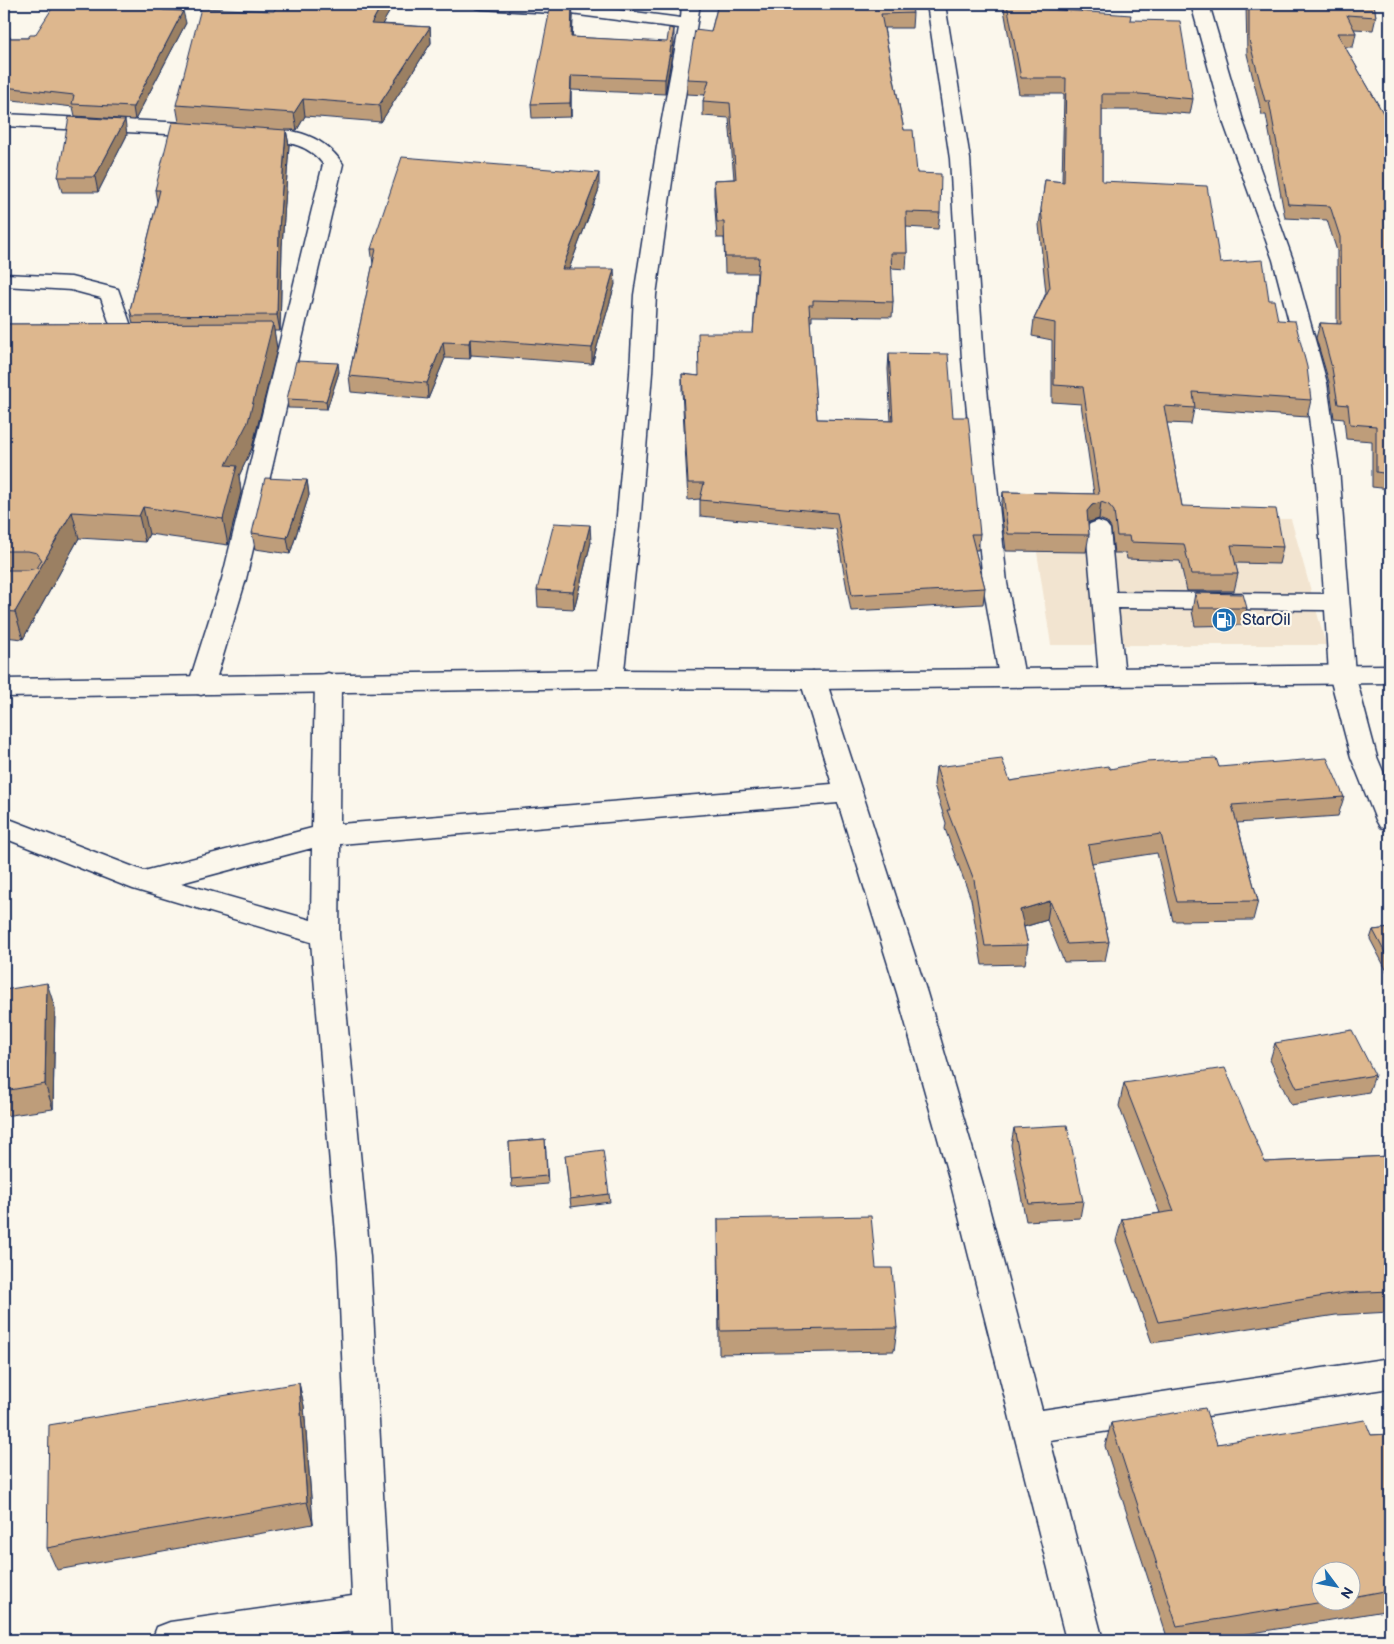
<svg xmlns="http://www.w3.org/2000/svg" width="1394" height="1644" font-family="'Balsamiq Sans',sans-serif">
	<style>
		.built { fill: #f2e4d0 }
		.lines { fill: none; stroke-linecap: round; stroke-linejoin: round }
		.minor-casing { stroke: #1b2f5e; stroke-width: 3 }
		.major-casing { stroke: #1b2f5e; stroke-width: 3 }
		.minor { fill: #fbf7ec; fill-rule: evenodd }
		.major { fill: #fbf7ec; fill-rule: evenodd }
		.wall { fill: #be9d7a; stroke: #1b2f5e; fill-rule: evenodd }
		.shaded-wall { fill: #9b8063; stroke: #1b2f5e }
		.building { fill: #ddb78e; stroke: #1b2f5e }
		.labels { text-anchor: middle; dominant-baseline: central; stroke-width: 4.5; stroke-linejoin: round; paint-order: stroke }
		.poi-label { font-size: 16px; fill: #1b2f5e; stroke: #fbf7ec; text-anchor: start }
	</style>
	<rect width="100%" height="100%" fill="#fbf7ec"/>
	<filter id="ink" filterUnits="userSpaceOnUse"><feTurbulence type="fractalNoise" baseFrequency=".02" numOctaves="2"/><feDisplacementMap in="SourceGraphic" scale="10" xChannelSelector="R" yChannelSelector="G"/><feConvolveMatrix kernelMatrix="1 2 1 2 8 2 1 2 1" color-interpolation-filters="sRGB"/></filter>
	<g filter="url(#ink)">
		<!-- built -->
		<path class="built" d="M1032 519H1291L1326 645H1051Z"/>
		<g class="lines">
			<defs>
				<path id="minor" d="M473 4H572L681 18 682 4H700L677 146 656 295 652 373 640 526 623 679 619 685 610 688 601 685 597 679 616 526 630 373 634 295 657 146 679 28 571 14 482 9 476 8Z
					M927 4H945L970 159 984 359 1007 583 1025 677 1021 683 1012 686 1003 683 999 677 983 583 962 359 950 159Z
					M1191 4H1209L1244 124 1293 260 1327 383 1339 468 1355 674 1377 757 1390 788V830L1380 827 1376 820 1351 757 1329 674 1325 610 1118 608 1125 676 1121 682 1112 685 1103 682 1099 676 1086 529 1090 524 1098 521 1106 524 1110 529 1116 592 1324 594 1315 468 1305 383 1273 260 1224 124Z
					M4 114 207 124 214 126 217 130 214 134 207 136 4 126Z
					M250 127C288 129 319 130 343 164L246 579 214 686 210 692 201 695 192 692 188 686 222 579 323 164C302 136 273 144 243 137L240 133 243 129Z
					M4 274 71 277 118 289 136 340 133 345 125 347 117 345 101 298 71 290 4 286Z
					M813 671 822 674 826 680 927 993 982 1181 1042 1410 1390 1358V1388L1050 1440 1103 1640H1066L950 1181 897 993 838 803 340 844 339 935 370 1257 391 1640H354L353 1631 291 1640H152L157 1627 170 1622 352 1596 338 1257 311 942 133 889 4 838V817L144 871 312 828 315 682 319 676 328 673 337 676 341 682 340 824 832 784 800 680 804 674ZM312 848 311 920 181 883Z"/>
				<path id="major" d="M1390 665V683L813 689 610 688 4 697V679L610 670 813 671Z"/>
			</defs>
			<!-- minor casing -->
			<use href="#minor" class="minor-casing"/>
			<!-- major casing -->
			<use href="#major" class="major-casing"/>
			<!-- minor -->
			<use href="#minor" class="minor"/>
			<!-- major -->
			<use href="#major" class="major"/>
		</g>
		<!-- wall -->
		<path class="wall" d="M173 4 170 10 186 23 135 120 75 116 73 107 4 99V38H28L35 35Z
			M278 4H394L382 24 430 27 431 43 381 122 305 116 297 130H286L289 145 282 246 280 331H274L277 349 252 448 239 476 241 492 228 545 149 534 145 542 79 538 23 639 4 637V324H133L130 310 157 202 155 190 179 122 176 105 274 11Z
			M718 4 913 13 912 28H884L904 130 917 173 940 213 938 229 906 227 907 253 906 269 891 268 893 302 892 317 812 316V321H810L817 419 891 421 888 369 889 353 953 417 980 534 978 550H975L985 588 983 604 851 611 836 529 700 516V499L688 500 682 390V374L698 376 753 333 757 273H725L724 238H717L714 195V180L734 179 729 118 703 116V101L705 95 687 94V79L711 32Z
			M1003 4H1046L1047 9 1130 20 1193 99 1190 114 1137 110H1102V181L1220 263 1269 300 1311 400 1307 417 1194 409 1191 424 1167 423 1182 506 1283 547 1279 564 1235 563 1238 574 1234 591H1187L1180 561 1127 559 1126 553H1114L1111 528 1107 522 1099 519 1089 522 1088 524 1089 535 1086 552 1006 551 1001 509 1003 492 1094 494 1081 404 1052 402V340L1032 336 1034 319 1046 293 1039 225 1045 180 1062 182 1064 94H1019Z
			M1246 4H1374L1376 17 1373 30 1354 29 1356 33 1353 47H1345L1390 125V489L1372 487V441L1346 439 1344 419 1334 418 1329 382 1316 338 1320 323 1337 324V251L1327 220 1285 218 1266 115H1262L1247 54Z
			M573 16 572 37 674 43 665 94 571 90V117L532 118 531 104Z
			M127 135 98 192H62L58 177Z
			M599 189 569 269 615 284 592 364 471 355 470 359 445 358 428 399 351 392 349 376 373 264 371 249Z
			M339 372 327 409 288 408 287 399Z
			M307 480 309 495 290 554 255 549 252 533Z
			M591 542 574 609 538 607 537 590Z
			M1195 593 1247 608 1243 625 1195 626 1192 611Z
			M936 767 1010 781 1110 769 1219 767 1344 797 1338 816 1237 823 1258 901 1253 920 1173 921 1157 853 1092 863 1109 942 1105 961 1064 962 1047 920 1024 927 1028 945 1025 964 982 965 971 899 945 829 946 823 934 785Z
			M1390 928V977L1370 939 1373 930Z
			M4 990 55 1008 53 1109 4 1116Z
			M1275 1043 1375 1075 1369 1092 1291 1105 1270 1060Z
			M1124 1083 1265 1162 1390 1156V1312L1336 1315 1152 1343 1116 1241 1122 1219 1160 1213 1119 1106Z
			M1014 1128 1083 1201 1080 1218 1026 1221 1011 1145Z
			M545 1139 548 1184 512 1187 509 1142Z
			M565 1155 609 1194 610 1202 571 1207Z
			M718 1219 876 1268 897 1328 894 1351 719 1354Z
			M299 1383 304 1406 313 1524 57 1570 47 1548Z
			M1111 1423 1217 1444 1390 1434V1610L1211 1640H1168L1105 1446ZM1352 1572V1602H1322Z"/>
		<!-- shaded-wall -->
		<path class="shaded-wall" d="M166 4H173L165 22 163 10Z
			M382 4H394L373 40 371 24Z
			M572 4 573 16 572 51 571 37Z
			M183 11 186 23 135 120 133 107Z
			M430 27 431 43 381 122 379 105Z
			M674 29V43L665 94V79Z
			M571 76V117L570 103Z
			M303 99 305 116 297 130 294 113Z
			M125 120 127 135 98 192 95 177Z
			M286 130 289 145 282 246 280 331 277 315 279 230Z
			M599 173V189L563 285 562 269Z
			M614 269 615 284 592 364V348Z
			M273 323 277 349 252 448 239 476 241 492 228 545 223 519 226 465Z
			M470 339 471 355 470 359 469 343Z
			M443 342 445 358 428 399 427 383Z
			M338 363 339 372 327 409 326 401Z
			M307 480 309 495 290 554 287 538Z
			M1101 502 1099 519 1089 522 1085 528 1087 511 1092 505Z
			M143 507 149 534 145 542 139 516Z
			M72 512 79 538 23 639 15 612Z
			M590 525 591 542 574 609 573 592Z
			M1050 901 1047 920 1017 929 1020 910Z
			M47 983 55 1008 53 1109 45 1084Z
			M299 1383 304 1406 313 1524 307 1502Z"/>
		<!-- building -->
		<path class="building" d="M55 4H166L163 10 183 11 133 107 72 104 74 95 4 87V38H28L30 35H35Z
			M278 4H382L371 24 430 27 379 105 303 99 294 113 176 105 201 8 274 11Z
			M551 4H572L571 37 667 42 669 28 674 29 665 79 571 76 570 103 531 104Z
			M718 4H911L913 13 881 14 904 130H913L917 173 941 174 940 213 906 212 907 253H891L893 302 813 300V305H809L817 419 893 421 889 353 948 354 953 417H968L969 424 980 534H971L985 588 852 595 837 513 700 500 704 483H688L682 374 699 376 698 333H753L759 257H725L724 222H717L714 180 736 179 730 103 703 101 709 80 687 79 695 30 711 32Z
			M1007 4H1046L1047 9 1131 15 1130 20 1180 21 1193 99 1140 94H1102V181L1207 186 1220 263 1263 260 1269 300H1274L1278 320 1295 321 1307 367 1311 400 1193 392 1195 408 1164 406 1182 506 1276 509 1283 547 1231 545 1238 574H1191L1184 544 1130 542 1129 536H1117L1114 511 1109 505 1101 502 1092 505 1087 511 1089 535 1008 534 1003 492 1099 494 1083 387 1054 385 1055 323 1034 319 1050 287 1041 209 1045 180 1064 182 1066 78H1021Z
			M1249 4H1374L1376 17 1347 15 1356 33H1337L1390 125V474L1376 472V426L1350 424 1348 405 1338 404 1332 368 1320 323 1341 324 1340 237 1330 206 1288 204 1269 101H1265L1249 40Z
			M69 117 125 120 95 177H58Z
			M172 122 286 130 279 230 277 315 132 316 130 310 160 190H155Z
			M402 157 599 173 562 269H614L592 348 470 339 469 343 443 342 427 383 349 376 376 249H371Z
			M273 323 248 422 226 465 237 466 223 519 143 507 139 516 72 512 15 612 4 611V570H28L37 568 42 560 37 553 28 551H4V324Z
			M296 361 338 363 326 401 287 399Z
			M265 478 307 480 287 538 252 533Z
			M554 523 590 525 573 592 537 590Z
			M1195 593 1243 594 1247 608H1199Z
			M1216 758 1219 767 1327 758 1344 797 1232 805 1258 901 1177 902 1161 834 1088 845 1109 942 1067 944 1050 901 1020 910 1028 945 985 946 974 880 947 810H950L936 767 1002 759 1010 781 1108 766 1110 769 1146 762Z
			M1390 928V962L1373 930Z
			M47 983 45 1084 4 1091V990Z
			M1352 1030 1375 1075 1297 1088 1275 1043Z
			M1225 1068 1265 1162 1390 1156V1291L1344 1293 1158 1322 1122 1219 1174 1211 1124 1083Z
			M1067 1125 1083 1201 1029 1204 1014 1128Z
			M545 1139 547 1176 511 1179 509 1142Z
			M603 1150 609 1194 570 1199 565 1155Z
			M871 1216 876 1268H892L897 1328 720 1331 718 1219Z
			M299 1383 307 1502 47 1548 49 1425Z
			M1205 1408 1217 1444 1365 1420 1371 1435 1390 1434V1590L1352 1597V1572H1322V1602H1323L1177 1626 1111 1423Z"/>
	</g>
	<!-- icons -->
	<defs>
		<symbol id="fuel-disc" viewBox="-11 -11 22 22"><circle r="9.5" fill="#1f6fb2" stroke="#fbf7ec"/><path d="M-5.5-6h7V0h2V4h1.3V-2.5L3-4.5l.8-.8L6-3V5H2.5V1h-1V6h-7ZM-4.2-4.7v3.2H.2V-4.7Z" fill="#fff"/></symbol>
	</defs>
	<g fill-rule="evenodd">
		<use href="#fuel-disc" x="1210" y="606" width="28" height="28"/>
	</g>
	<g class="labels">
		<!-- poi labels -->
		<g class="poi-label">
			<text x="1242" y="620">StarOil</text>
		</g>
	</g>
	<!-- margin -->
	<rect width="1394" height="1644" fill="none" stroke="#fbf7ec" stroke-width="20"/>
	<rect x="10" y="10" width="1374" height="1624" fill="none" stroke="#1b2f5e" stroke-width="2" filter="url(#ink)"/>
	<!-- north arrow -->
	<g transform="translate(1336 1586) rotate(122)"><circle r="24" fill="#fbf7ec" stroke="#a1a7b3"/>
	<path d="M0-4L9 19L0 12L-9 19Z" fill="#1f6fb2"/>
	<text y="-8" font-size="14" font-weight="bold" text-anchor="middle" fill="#1b2f5e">N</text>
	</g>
</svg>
